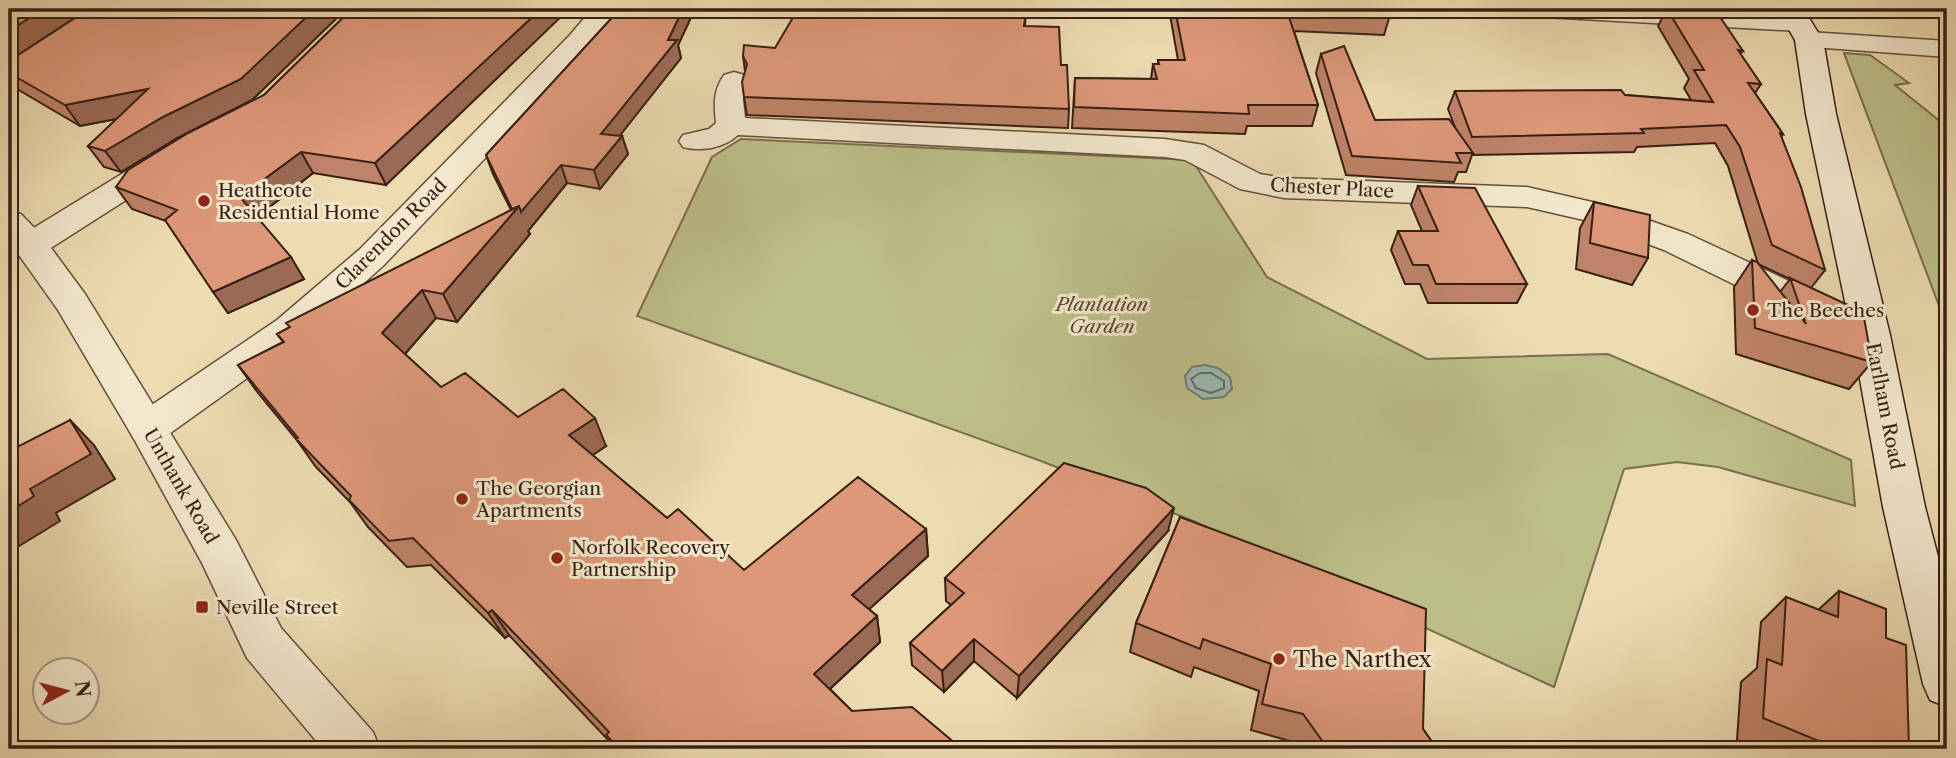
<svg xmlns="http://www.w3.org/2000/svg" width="1956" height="758" font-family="'Libre Caslon Text',serif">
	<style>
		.green { fill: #bdbf89; stroke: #7a6f4e; stroke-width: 2 }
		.water { fill: #9abab2; stroke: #737c72; stroke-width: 2 }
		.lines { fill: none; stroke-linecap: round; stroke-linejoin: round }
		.shore { stroke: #696c62; stroke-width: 2 }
		.minor-casing { stroke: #654e3b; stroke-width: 3 }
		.tertiary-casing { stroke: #654e3b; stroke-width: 3 }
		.secondary-casing { stroke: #381f13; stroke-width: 3 }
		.minor { fill: #f3e8cd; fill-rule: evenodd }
		.tertiary { fill: #f3e8cd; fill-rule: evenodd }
		.secondary { fill: #f3e8cd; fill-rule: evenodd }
		.wall { fill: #be8369; stroke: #381f13; stroke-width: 2 }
		.shaded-wall { fill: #9b6a55; stroke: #381f13; stroke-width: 2 }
		.building { fill: #dd987a; stroke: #381f13; stroke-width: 2 }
		.poi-dot { fill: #8f2418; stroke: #f3e8cd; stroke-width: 2.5 }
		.labels { text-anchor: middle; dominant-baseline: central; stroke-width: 6; stroke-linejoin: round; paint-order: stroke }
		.street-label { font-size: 19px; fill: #381f13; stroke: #f3e8cd }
		.poi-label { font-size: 19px; fill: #381f13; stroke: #f3e8cd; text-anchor: start }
		.park-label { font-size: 19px; font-style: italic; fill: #594730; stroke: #f3e8cd }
		.near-poi-label { font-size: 23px; fill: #381f13; stroke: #f3e8cd; text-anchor: start }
	</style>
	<rect width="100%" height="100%" fill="#eddbb2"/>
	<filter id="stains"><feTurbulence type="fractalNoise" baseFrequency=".00286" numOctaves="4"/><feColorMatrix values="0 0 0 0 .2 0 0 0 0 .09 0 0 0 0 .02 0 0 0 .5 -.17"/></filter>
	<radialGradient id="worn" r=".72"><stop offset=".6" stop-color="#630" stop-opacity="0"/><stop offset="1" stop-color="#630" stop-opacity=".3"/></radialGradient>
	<!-- green -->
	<path class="green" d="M1844 53 1870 55 1909 83 1895 85 1941 122H1947V327Z
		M741 139 1192 160 1267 277 1427 359 1608 354 1851 460 1855 506 1718 467 1677 462 1624 469 1554 687 1191 520 1041 461 637 316 712 157Z"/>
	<!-- water -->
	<path class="water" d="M1205 365 1218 368 1230 377 1232 389 1224 397 1203 399 1187 388 1185 376 1192 367Z"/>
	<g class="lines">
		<!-- shore -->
		<path class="shore" d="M1200 373H1211L1224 381V388L1211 393 1196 388 1191 379Z"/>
		<defs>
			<path id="minor" d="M592 9H618L590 47 384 265 303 338 162 439 148 443 134 439 128 428 134 417 277 320 360 249 570 35Z
				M1531 9H1683L1799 15 1808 17 1812 23 1808 29 1799 31 1544 17 1535 15Z
				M1809 32 1947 41V57L1799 46 1795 40 1799 34Z
				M734 72 744 75 748 81 743 100 745 118 1165 139 1204 145 1260 174 1284 178 1527 187 1605 205 1688 234 1804 288 1809 297 1804 306 1791 309 1778 306 1664 250 1584 220 1527 207 1284 198 1240 189 1185 160 1165 157 738 135C724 148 702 152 683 147L679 141 683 135 709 129 716 123C714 105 713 91 724 75Z
				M162 154 173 156 178 163 173 170 43 253 31 256 19 253 14 245 19 237 151 156Z"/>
			<path id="tertiary" d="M9 211 21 214 43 237 85 294 236 540 281 628 373 732 380 749H323L247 658 202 563 134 439 58 310 9 241Z"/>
			<path id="secondary" d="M1777 9H1803L1823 40 1836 114 1890 335 1925 507 1947 591V707L1930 700 1923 684 1883 507 1852 335 1806 114 1795 40Z"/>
		</defs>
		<!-- minor casing -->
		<use href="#minor" class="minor-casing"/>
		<!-- tertiary casing -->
		<use href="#tertiary" class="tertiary-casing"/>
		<!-- secondary casing -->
		<use href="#secondary" class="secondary-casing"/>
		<!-- minor -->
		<use href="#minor" class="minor"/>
		<!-- tertiary -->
		<use href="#tertiary" class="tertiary"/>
		<!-- secondary -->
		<use href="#secondary" class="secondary"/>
	</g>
	<!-- wall -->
	<path class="wall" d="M89 9H346L252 100 177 138 121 172 104 167 88 146 117 119 80 126 12 86 9 82V61Z
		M352 9 386 185 313 173 257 217 304 279 228 313 166 221 132 209 116 187 264 95Z
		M620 9H695L678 45 681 58 620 135 622 136 628 154 600 189 567 183 528 231 530 234 457 322 436 318 405 354 441 387 518 417 606 446 592 455 667 518 744 570 926 529 928 556 869 609 877 616 880 642 830 689 852 711 962 749H615L611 743 509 635 505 638 431 565 407 567 368 527 350 502 316 467 296 439 258 393 238 365 283 342 277 334 511 210 493 174 486 155Z
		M1169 9H1387L1390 15 1384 35 1294 31 1318 105 1312 126H1247L1245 134 1072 128 1075 78 1151 79 1153 64H1158V60H1178Z
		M1667 9 1743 51 1740 54 1761 84 1755 93 1783 134 1781 137 1825 270 1811 288 1872 362 1849 389 1736 354 1734 287 1752 260 1780 292 1790 279 1758 264 1728 166 1715 143 1637 147 1634 152 1472 155 1466 172H1458L1454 182 1346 175 1316 73 1321 54 1375 120 1455 127 1448 109 1455 91 1625 95 1691 100 1684 88 1689 79 1658 26Z
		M1826 9H1947V11H1924L1920 16 1827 11Z
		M1026 11 1025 26 1061 65 1069 109 1068 128 747 115 744 97 745 71 743 56Z
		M1418 186 1527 284 1517 303H1428L1420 284H1405L1391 250 1398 231H1422L1411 205Z
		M1594 202 1648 258 1632 285 1576 269 1580 228Z
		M1180 517 1423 729 1437 749H1295L1290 741 1251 730 1259 691 1194 667 1191 677 1130 652 1136 623Z
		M1168 531 1017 698 974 661 944 692 912 665 910 643 951 605 946 601 945 578Z
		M1839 591 1886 638 1909 749H1758L1737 740 1741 682 1757 668 1761 622 1786 597 1818 610Z"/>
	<!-- shaded-wall -->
	<path class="shaded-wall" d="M43 9H88L9 61V31Z
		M315 9H346L252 100 177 138 121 172 105 151Z
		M541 9H569L386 185 375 163Z
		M683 9H695L678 45 681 58 606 153 601 134 668 40Z
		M148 89 162 110 80 126 65 105Z
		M622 136 628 154 600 189 594 170Z
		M301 152 313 173 254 219 240 197Z
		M561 165 567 183 528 231 530 234 457 322 443 294 519 206Z
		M291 257 304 279 228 313 213 292Z
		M422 290 436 318 398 362 382 333Z
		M595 418 606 446 581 463 569 435Z
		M70 420 94 445 115 479 56 513 60 521 16 548 11 560 9 562V512L30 489Z
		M1174 508 1168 531 1017 698 1019 676Z
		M926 529 928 556 856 621 852 595Z
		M492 610 509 635 505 638 488 613Z
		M877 616 880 642 820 698 814 674Z
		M974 639V661L944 692 942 671Z"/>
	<!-- building -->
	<path class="building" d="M9 9H43L9 31Z
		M89 9H315L241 79 163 117 105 151 88 146 148 89 65 105 9 73V61Z
		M352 9H541L375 163 301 152 240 197 291 257 213 292 165 220 177 210 116 187 128 170 188 133 264 95Z
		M620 9H683L668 40H677L601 134 622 136 594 170 561 165 521 212 519 206 512 209 486 155Z
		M798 9H979L1026 11 1024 26 1059 27 1061 65H1067L1069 109 744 97 742 82 747 64 743 56 744 45 775 48Z
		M1175 9H1387L1390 15 1287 11 1318 105H1248L1249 114 1074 107 1075 78 1157 79 1153 64H1159L1158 60H1185Z
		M1667 9 1716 11 1743 51 1738 50 1761 84 1748 83 1783 134 1780 133 1801 187 1825 270 1772 245 1740 147 1726 125 1641 129 1644 133 1472 137 1455 91 1621 90 1625 95 1713 102 1694 70H1704Z
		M1344 46 1375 120 1449 119 1473 153H1456L1461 163 1352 156 1321 54Z
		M1418 186 1475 188 1527 284H1436L1428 265H1413L1398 231H1438Z
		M1594 202 1650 215 1648 258 1590 243Z
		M519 206 443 294 422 290 382 333 441 387 465 373 518 417 563 389 595 418 569 435 667 518 678 509 744 570 858 477 926 529 852 595 877 616 814 674 852 711 912 707 962 749H620L606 735 609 732 492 610 488 613 413 538 389 541 349 500 351 496 296 439 298 438 238 365 284 342 277 334 290 327 286 323Z
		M1752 260 1757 262 1806 324 1790 278 1863 312 1872 362 1755 328Z
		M70 420 91 454 30 489 34 496 9 512V451Z
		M1064 463 1146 488 1174 508 1019 676 974 639 942 671 910 643 964 593 945 578Z
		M1180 517 1426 609 1423 729 1437 749H1328L1303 714 1262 704 1271 664 1203 639 1200 649 1136 623Z
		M1839 591 1886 609V638L1906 645 1909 749H1889L1884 747V749H1838L1763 718 1767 659 1782 665 1786 597 1838 617Z"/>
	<!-- markers -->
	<g class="poi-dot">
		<circle cx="204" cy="201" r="7"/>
		<circle cx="1753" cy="310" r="7"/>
		<circle cx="462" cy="499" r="7"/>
		<circle cx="557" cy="558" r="7"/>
		<rect x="195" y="600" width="14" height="14" rx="3.5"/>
		<circle cx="1279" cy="659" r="7"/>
	</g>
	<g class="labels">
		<!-- street labels -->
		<g class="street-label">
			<text transform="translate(1332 188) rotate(3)">Chester Place</text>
			<text transform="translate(391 234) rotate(-45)">Clarendon Road</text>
			<text transform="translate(1885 406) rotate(79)">Earlham Road</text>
			<text transform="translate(181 486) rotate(60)">Unthank Road</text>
		</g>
		<!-- poi labels -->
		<g class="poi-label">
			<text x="218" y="190">Heathcote<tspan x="218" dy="22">Residential Home</tspan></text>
			<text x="1767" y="310">The Beeches</text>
			<text x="476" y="488">The Georgian<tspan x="476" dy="22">Apartments</tspan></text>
			<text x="571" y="547">Norfolk Recovery<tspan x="571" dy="22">Partnership</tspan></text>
			<text x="216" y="607">Neville Street</text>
		</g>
		<!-- park labels -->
		<g class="park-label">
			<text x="1102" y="304">Plantation<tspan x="1102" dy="22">Garden</tspan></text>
		</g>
		<!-- near-poi labels -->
		<g class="near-poi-label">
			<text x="1293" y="659">The Narthex</text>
		</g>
	</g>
	<!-- margin -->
	<rect width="1956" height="758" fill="none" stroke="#eddbb2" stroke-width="35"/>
	<rect x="10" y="10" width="1935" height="737" fill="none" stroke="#381f13" stroke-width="3.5"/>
	<rect x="18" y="18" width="1921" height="723" fill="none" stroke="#381f13" stroke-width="2"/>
	<!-- north arrow -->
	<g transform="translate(66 691) rotate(83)"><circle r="33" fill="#f3e8cd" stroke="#a89883" stroke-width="2"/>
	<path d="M0-5L12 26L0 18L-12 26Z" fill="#8f2418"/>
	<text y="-10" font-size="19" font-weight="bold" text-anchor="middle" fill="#381f13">N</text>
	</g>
	<rect width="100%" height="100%" filter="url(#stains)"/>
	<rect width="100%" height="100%" fill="url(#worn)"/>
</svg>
